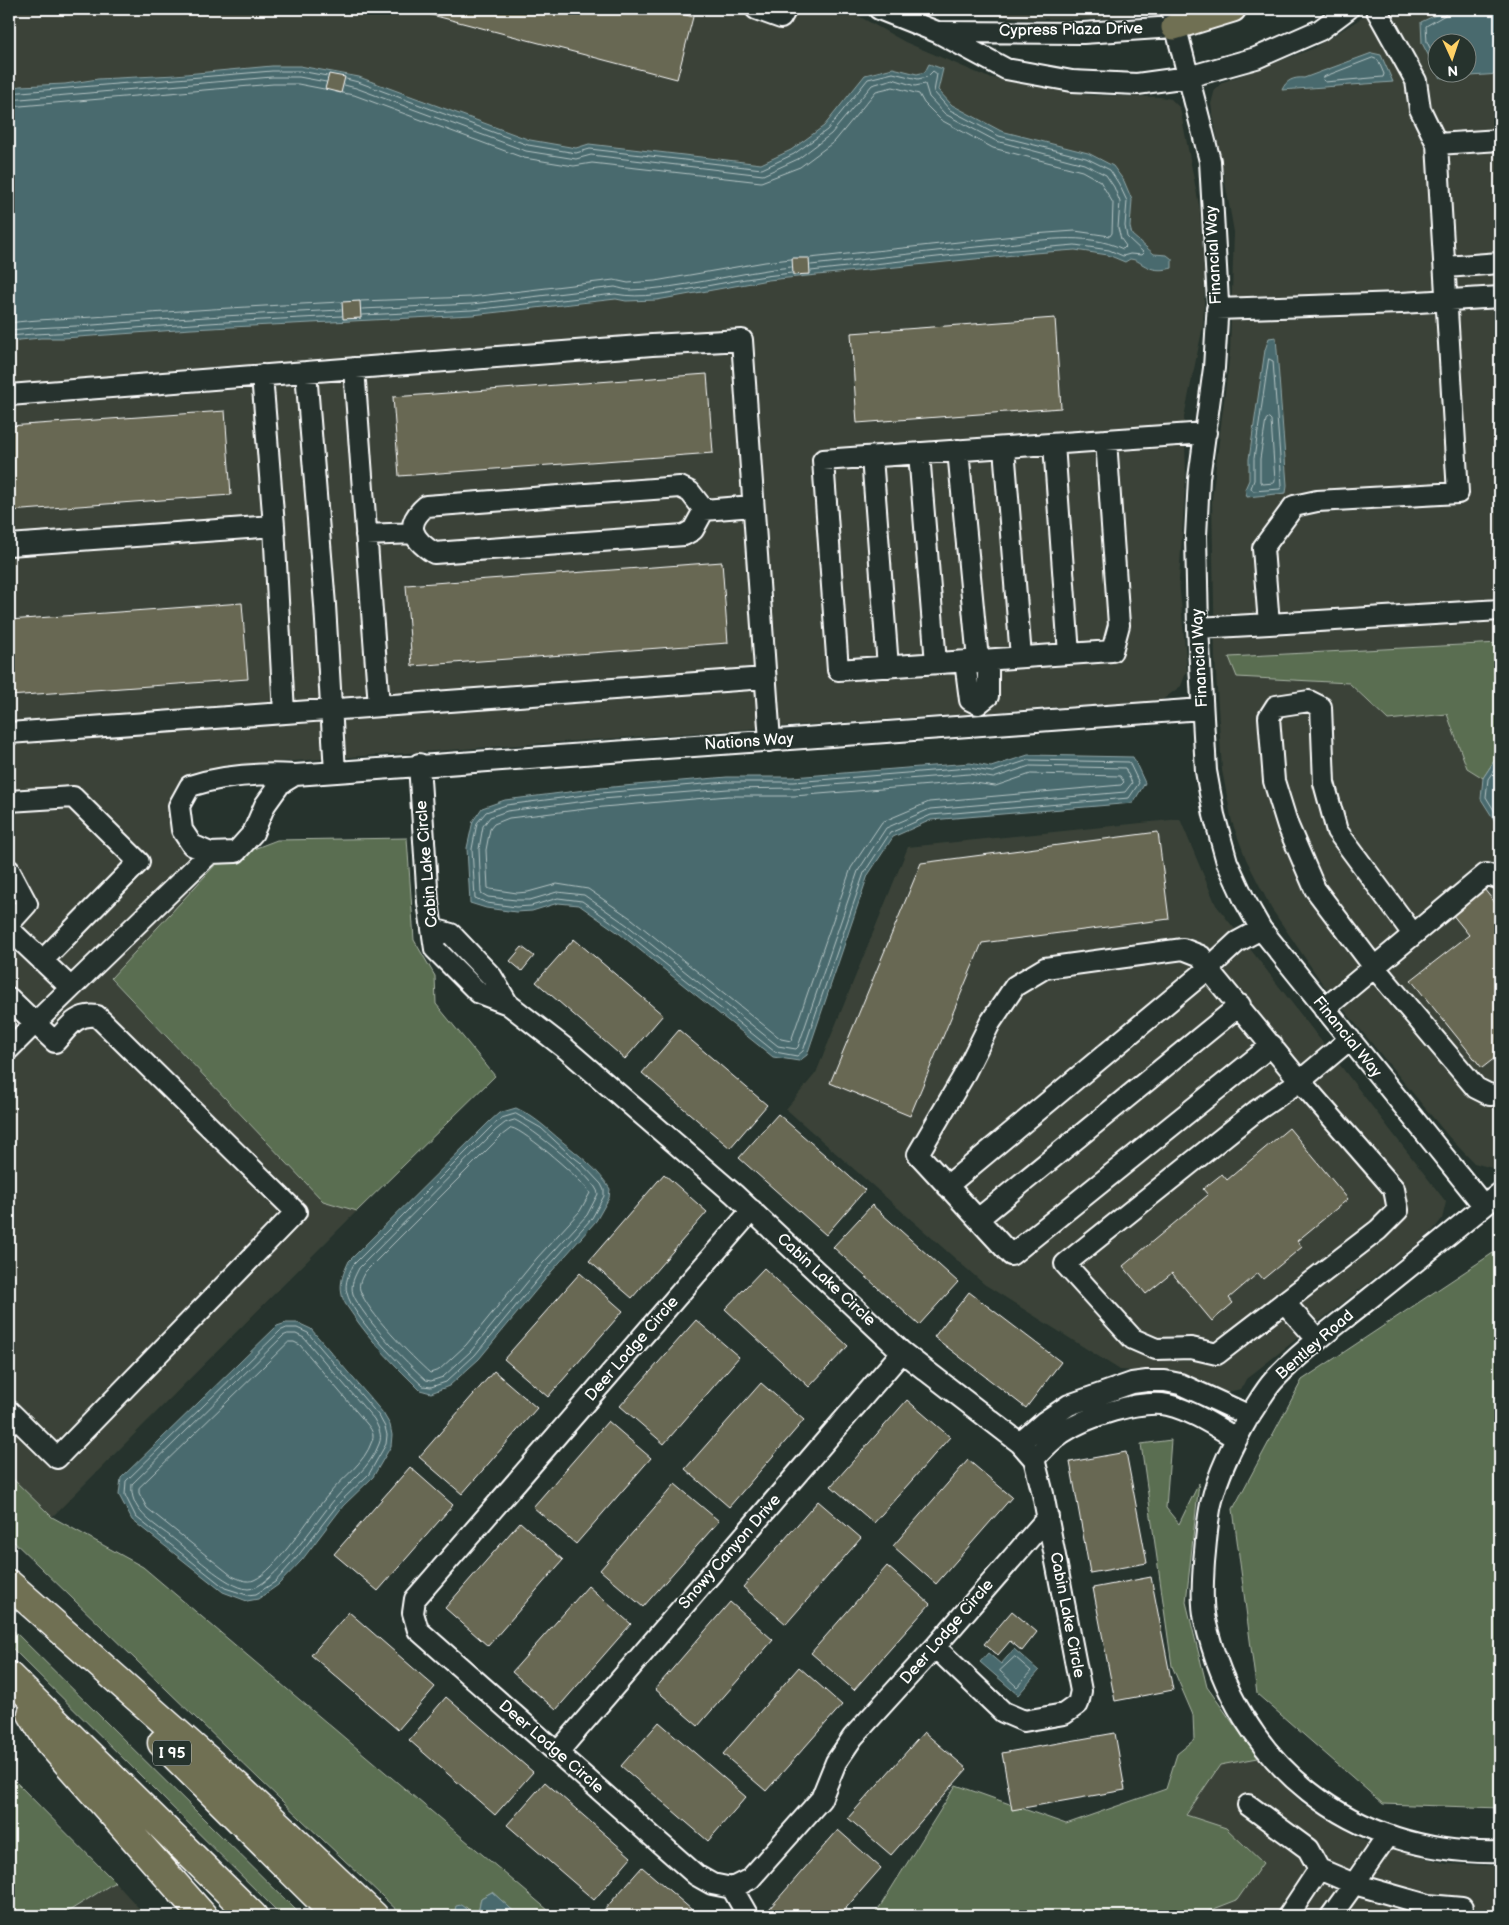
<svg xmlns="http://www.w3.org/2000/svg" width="1509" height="1925" font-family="'Balsamiq Sans',sans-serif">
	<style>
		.built { fill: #3a4338; fill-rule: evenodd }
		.green { fill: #5a6e51; stroke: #acb6a8 }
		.water { fill: #486b6e; stroke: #91a6a8 }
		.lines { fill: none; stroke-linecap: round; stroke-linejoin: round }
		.shore { stroke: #b6c4c5; stroke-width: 1 }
		.building { fill: #686752; stroke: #fff }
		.minor-casing { stroke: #fff; stroke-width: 24 }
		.major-casing { stroke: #fff; stroke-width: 29 }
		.highway-casing { stroke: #fff; stroke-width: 31 }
		.minor { stroke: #26332d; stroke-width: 20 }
		.major { stroke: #706f52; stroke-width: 25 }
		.highway { stroke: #706f52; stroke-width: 28 }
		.labels { text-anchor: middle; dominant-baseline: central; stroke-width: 4; stroke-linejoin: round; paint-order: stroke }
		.shield { fill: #26332d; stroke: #bec2c0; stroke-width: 1 }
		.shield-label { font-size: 15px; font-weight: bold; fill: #fff }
		.street-label { font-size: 16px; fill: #fff; stroke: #26332d }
	</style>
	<rect width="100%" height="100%" fill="#26332d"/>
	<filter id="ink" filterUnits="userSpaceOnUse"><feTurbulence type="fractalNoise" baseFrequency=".02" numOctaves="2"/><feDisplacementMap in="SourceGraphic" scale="10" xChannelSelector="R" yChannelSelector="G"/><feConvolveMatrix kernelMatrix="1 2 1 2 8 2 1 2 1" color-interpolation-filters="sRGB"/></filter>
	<g filter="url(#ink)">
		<!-- built -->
		<path class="built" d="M9 9H846L905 42 987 77 1089 95 1160 97 1171 99 1180 108 1200 210 1205 282 1203 326 1184 417 1186 475 1179 580 1187 670 1181 686 1162 700 222 766 187 779 172 831 184 854 217 863 111 979 323 1201 357 1211 52 1517 9 1475V341L41 338H64L191 329 472 315 616 298 626 301 657 300 768 280 1034 253 1075 250 1108 255 1117 259 1139 260 1167 256 1154 254 1132 235 1130 227 1132 200 1113 166 1088 153 1001 131 952 105 938 90 930 64 925 72 917 75 893 68 865 75 824 126 791 150 761 164 589 144 576 148 530 140 359 77 300 66 98 79 65 84 20 86 9 89Z
			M947 9H1181L1145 15 1101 19H1027L966 14Z
			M1376 9H1500V643L1229 657 1237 677 1349 683 1388 720 1448 713 1467 768 1483 778 1481 799 1500 829V1166L1492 1168 1474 1163 1449 1137 1322 983 1271 908 1246 859 1232 822 1222 770 1215 658 1212 498 1230 352 1234 232 1211 104 1215 89 1223 82 1312 49ZM1436 42H1466V72H1436Z
			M1180 819 1216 905 1446 1202 1442 1219 1430 1234 1246 1379 1241 1389 1224 1393 1211 1390 1171 1373 1120 1370 984 1284 786 1109 816 1073 908 847Z
			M1258 1758 1304 1805 1366 1842 1447 1864 1500 1866V1916H1196L1237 1900 1186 1815 1220 1764Z
			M115 1882 146 1916H61Z"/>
		<!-- green -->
		<path class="green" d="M1500 643V752L1483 778 1467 768 1447 714 1388 720 1349 683 1237 677 1229 657Z
			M407 838 414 940 435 976 436 1004 495 1076 357 1211 323 1201 111 978 217 863 277 840Z
			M1493 1253 1500 1261V1808L1383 1804 1257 1694 1233 1509 1302 1380Z
			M1171 1440 1166 1508 1179 1524 1199 1483 1186 1602 1207 1687 1258 1758 1220 1765 1186 1815 1226 1828 1263 1863 1237 1900 1196 1916H874L956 1785 1066 1824 1166 1789 1177 1754 1194 1740 1193 1715 1172 1666 1141 1444Z
			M9 1475 52 1517 143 1567 555 1916H519L492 1892 481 1898 478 1914 475 1916 466 1907 455 1910 458 1916H403L260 1780 9 1537Z
			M9 1626 302 1916H282L9 1645Z
			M9 1775 115 1882 61 1916H9Z"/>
		<!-- water -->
		<path class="water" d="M1443 9H1500V74L1441 78 1438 73 1466 72V42H1436V70L1422 43 1421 22 1442 12Z
			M1372 53 1381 55 1393 82 1282 90C1286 80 1294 77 1304 78Z
			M929 64 943 69 938 90 952 105 1001 131 1088 153 1113 166 1124 181 1132 200 1130 227 1132 235 1154 254 1167 255 1172 259V268C1165 270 1155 271 1148 267 1140 264 1139 260 1130 259L1125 262 1108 255 1075 250 1034 253 768 280 657 300 626 301 616 299 472 315 191 329 64 338H41L9 341V89L20 86 65 84 98 79 175 75 272 66H300L359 77 530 140 576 148 589 144 761 164 791 150 824 126 865 75 893 68 917 74 925 72Z
			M1276 337 1287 485 1286 493 1247 497 1245 489 1249 480V459L1265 350 1269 338Z
			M1500 752V829L1481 799 1483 778Z
			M1028 755 1133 757 1145 783 1133 803 931 820 893 837 868 875 807 1055 799 1061 773 1057 620 934 579 905 558 903 532 911 516 912 486 908 470 903 467 848 473 821 482 808 505 800 601 788 727 777H793L970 763 991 767Z
			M516 1108C538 1118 551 1133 569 1147 585 1160 599 1171 610 1189L609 1198 596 1221 552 1271 479 1359 449 1386 431 1393 420 1390C396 1366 372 1343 353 1315 349 1309 343 1302 342 1295 339 1282 344 1272 349 1261L489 1122 499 1113Z
			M286 1323H298L311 1329 383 1413 390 1425 392 1435 391 1446 373 1477 343 1506 302 1560 278 1585 258 1599 247 1601 223 1592 132 1520 119 1495 121 1478 277 1326Z
			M1014 1649 1039 1671 1018 1695 980 1662 988 1653 1001 1664Z
			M492 1892 519 1916H458L455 1910 456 1906 461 1905 475 1916 478 1914 481 1898Z"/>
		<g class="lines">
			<!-- shore -->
			<path class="shore" d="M1373 58 1378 60 1384 74 1383 77 1325 82 1323 80 1324 77Z
				M1436 60 1427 42 1426 26 1445 15 1447 9
				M346 79 358 82 528 145 576 153 590 149 762 169 794 154 827 130 868 79 893 73 918 79 927 77 933 71 937 74 934 92 950 110 999 136 1086 158 1110 170 1119 184 1127 201 1125 226 1127 237 1144 253 1142 255 1130 254 1123 256 1109 250 1075 245 955 255 811 271
				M344 85 356 88 526 151 576 159 591 155 763 175 798 159 831 134 872 85 893 79 915 86 925 84 929 97 945 114 996 141 1084 164 1106 175 1114 187 1120 202 1118 228 1121 239 1126 246 1123 249C1085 231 1038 241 998 245 935 250 873 259 811 265
				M9 93 272 71H300L327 76
				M342 93 354 95 524 158 574 166 592 163 761 182 800 167 835 141 876 91 893 87 919 94 924 103 941 120 993 148 1082 171 1100 181 1113 203 1112 233 1110 236 1075 231 1033 234 810 258
				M9 100 272 77H299L326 82
				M9 107 273 84H298L324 89
				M361 301 471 297 614 280 628 283 655 281 765 262 791 259
				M362 309 472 304 615 287C620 288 625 290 630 290 684 289 737 272 791 267
				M362 315 472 310 615 294C642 299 669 293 696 288 728 282 759 276 792 273
				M9 323C37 319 64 319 93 317 175 311 258 306 341 302
				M9 330C37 327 65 327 93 325 175 318 258 314 341 310
				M9 336C38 333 67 333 97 331 178 324 260 320 342 316
				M1269 359 1273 361 1282 485 1280 489 1253 491 1251 488 1254 480V459Z
				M1269 418 1271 420 1275 481 1274 483 1263 484 1260 482V459L1266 420Z
				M1029 760 1129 762 1139 783 1129 798 931 815 890 833 864 873 803 1051 797 1056 775 1052 623 930 582 901 558 898 531 906 516 907 487 903 475 898 472 849 477 823 486 812 506 805 601 793 727 782H794L969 768 992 772Z
				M1500 761 1488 779 1486 797 1500 820
				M1030 766 1125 768 1132 783 1125 792 930 809 886 828 858 871 798 1047 796 1049 778 1046 627 925 584 895 557 892 530 900H516L488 897 481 893 479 849 483 826 490 817 507 811 602 799 728 789 794 788 969 774 993 778Z
				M1031 774 1120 776 1124 782 1121 785 929 802 882 822 851 868 791 1041 781 1039 632 919 588 889 557 884 528 892 517 893 490 889 488 888 486 850 490 829 494 824 509 818 603 807 728 796H794L968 782 995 786Z
				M516 1114 541 1128 567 1152 580 1162 601 1184 604 1190V1196L592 1218 548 1267 475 1355 446 1382 431 1387 423 1386C404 1369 352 1317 347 1293 344 1283 349 1273 354 1264L492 1126 502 1118Z
				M515 1120C529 1126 598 1180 598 1194L587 1215 543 1263 471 1351 443 1377 431 1381 426 1380C406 1362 363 1318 353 1294 350 1284 355 1276 359 1268L496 1130 505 1123Z
				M512 1128C524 1130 585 1182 590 1193L580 1211 537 1258 466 1345 439 1370 430 1373C412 1357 367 1312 360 1290 358 1284 362 1277 365 1272L501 1136Z
				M287 1328H297L308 1333 379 1416 385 1427 387 1435 386 1444 369 1474 339 1503 298 1556 275 1582 256 1594 247 1595 225 1588 136 1517 125 1495 126 1481 280 1331Z
				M288 1334H296L304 1338 374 1419C378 1427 383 1435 379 1444 370 1468 350 1481 334 1500 319 1518 271 1590 248 1589 227 1588 188 1550 170 1536 152 1523 129 1509 132 1484L283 1336Z
				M289 1342H294L300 1345 367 1424C371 1429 375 1434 372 1441 364 1464 344 1476 329 1494 311 1514 276 1571 254 1580 247 1583 239 1579 232 1576L147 1508 139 1493V1488Z
				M1015 1657 1031 1671 1017 1687 1000 1671Z"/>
		</g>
		<!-- building -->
		<path class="building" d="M409 9H663L693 17 677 79Z
			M329 74 345 77 341 93 325 89Z
			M792 258H809L810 274 793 275Z
			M360 301 361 318 343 319 342 302Z
			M1055 318 1061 408 857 423 851 333Z
			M707 374 713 453 399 476 393 397Z
			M225 411 231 495 9 511V426Z
			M722 562 728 643 412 666 406 585Z
			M242 603 248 679 9 696V620Z
			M1158 832 1169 919 982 943 910 1116 830 1083 921 863Z
			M1484 889 1500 909V985L1496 1003 1500 1008V1054L1482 1068 1411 980 1469 935 1452 914Z
			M574 939 663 1015 625 1059 536 982Z
			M522 947 534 956 522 971 510 961Z
			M679 1030 767 1105 730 1148 642 1073Z
			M778 1114 865 1190 826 1235 739 1158Z
			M1289 1128 1348 1199 1297 1241 1302 1247 1263 1279 1258 1273 1229 1298 1233 1303 1212 1321 1172 1273 1146 1294 1123 1266 1208 1195 1203 1189 1222 1174 1227 1180Z
			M664 1174 707 1212 632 1298 589 1261Z
			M872 1205 958 1282 919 1325 833 1247Z
			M764 1268 848 1346 809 1387 725 1309Z
			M580 1273 623 1311 548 1397 504 1359Z
			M969 1292 1061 1362 1026 1408 934 1337Z
			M696 1320 739 1357 664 1444 620 1406Z
			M494 1371 537 1408 462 1494 419 1457Z
			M761 1383 804 1420 729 1507 685 1469Z
			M907 1400 950 1437 874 1523 831 1486Z
			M608 1421 651 1458 576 1544 533 1507Z
			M1126 1452 1147 1563 1090 1573 1070 1462Z
			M968 1460 1012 1497 936 1584 893 1546Z
			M410 1467 453 1505 378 1591 334 1554Z
			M675 1484 719 1521 643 1607 600 1570Z
			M818 1501 861 1538 786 1624 743 1587Z
			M520 1522 563 1560 488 1646 445 1608Z
			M887 1566 930 1604 854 1690 811 1653Z
			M1151 1577 1173 1690 1115 1701 1093 1588Z
			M588 1586 631 1624 556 1710 512 1672Z
			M730 1602 773 1640 698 1726 655 1689Z
			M1012 1611 1037 1632 1022 1651 1010 1641 998 1655 984 1644Z
			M349 1612 435 1687 398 1730 311 1655Z
			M799 1667 842 1705 766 1791 723 1754Z
			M446 1697 533 1772 495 1815 409 1740Z
			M659 1722 746 1797 708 1841 621 1766Z
			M924 1732 967 1769 891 1855 848 1818Z
			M1115 1733 1125 1790 1012 1810 1002 1753Z
			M545 1782 631 1857 594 1900 507 1825Z
			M838 1830 881 1868 839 1916H763Z
			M642 1867 699 1916H612L604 1910Z"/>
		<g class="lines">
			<defs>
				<path id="minor" d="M756 9 781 18 786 9
					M879 9 937 32 1006 69 1072 81 1137 84 1188 77 1256 58 1320 30 1348 9
					M1171 9 1210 161 1218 302 1214 368 1199 478 1196 536 1198 628 1206 771 1214 815 1227 862 1244 899 1261 929 1484 1206
					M1376 9 1416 81 1420 109 1437 144 1458 493 1317 501 1294 506 1263 548 1269 624 1500 610
					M939 32 1083 33 1174 27
					M1437 144 1500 140
					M1446 267 1500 263
					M1217 309 1401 303 1500 297
					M354 368 379 706
					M306 372 325 605 335 772
					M9 395 652 345 742 340 770 741
					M1106 440 1119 625 1112 651 838 670 823 460 1206 433
					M1054 444 1069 654
					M1004 448 1021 657
					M958 450 978 660 988 669V696L978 704
					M919 453 936 663
					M872 457 888 667
					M704 510 690 492 680 487 426 506C404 525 412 539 434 553L684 535 693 530 704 510 753 506
					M274 526 284 713
					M366 535 414 533
					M9 545 274 526 262 375
					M1198 628 1269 624
					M978 660 966 669 970 700 978 704
					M9 733 765 678
					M419 764 428 902 435 949 479 993 508 1004 566 1049 734 1194 902 1352 1020 1443 1034 1459 1043 1494 1081 1691 1078 1704 1064 1714 1024 1721 1003 1712 935 1647
					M295 775 280 784 265 805 253 833 236 852 210 853 192 845 182 830 179 806 190 786C224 775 259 773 295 775L1202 709
					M9 801 73 797 139 862 42 961
					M9 870 27 904 9 924
					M9 929 71 988 210 853
					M433 929 451 934 492 977 508 1004
					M1413 934 1337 831 1324 783 1321 707 1309 701 1276 706 1269 717 1274 781 1288 826 1315 889 1374 967 1476 1088 1490 1095 1500 1094
					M9 998 35 1023 71 988
					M1324 1009 1486 874 1500 879
					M1272 1045 1011 1255 918 1154 963 1077 990 1023 1015 986 1045 968 1183 949 1201 956 1208 969 1300 1081 1256 1111 1065 1264 1133 1339 1156 1349 1191 1348 1217 1354 1378 1230 1398 1210 1394 1189 1300 1081 1350 1039
					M9 1049 35 1023 55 1042C68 1028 76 1013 97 1016L296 1212 57 1458 9 1411
					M947 1186 1208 969 1237 942 1261 929
					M1500 1193C1457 1228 1413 1264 1369 1299 1337 1325 1302 1350 1274 1380 1264 1391 1257 1405 1249 1416 1233 1444 1218 1473 1211 1504 1207 1523 1206 1543 1204 1562 1203 1580 1201 1601 1205 1620 1237 1764 1352 1856 1500 1852
					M752 1210 415 1599 413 1613 418 1630 696 1875 712 1884 732 1888 750 1879 821 1799 836 1762 853 1737 935 1647 1048 1517
					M978 1219 1240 1005
					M1284 1302 1318 1340
					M1020 1443 1044 1422 1069 1405 1132 1383 1147 1381H1165L1180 1384 1250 1416
					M1034 1459C1043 1449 1052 1440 1062 1433 1086 1417 1140 1399 1168 1405 1193 1411 1215 1426 1237 1439
					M558 1752 902 1352
					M1248 1805 1308 1849 1319 1869
					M1387 1836 1354 1884 1428 1905 1427 1916
					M732 1888 748 1916
					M1428 1905 1462 1908
					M1288 1916 1319 1869 1354 1884 1331 1916"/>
				<path id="major" d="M1174 27 1233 9"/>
				<path id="highway" d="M9 1584 236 1785 374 1916
					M9 1676 253 1916
					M32 1714 49 1742 203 1916
					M162 1743 337 1916"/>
			</defs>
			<!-- minor casing -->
			<use href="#minor" class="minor-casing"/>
			<!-- major casing -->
			<use href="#major" class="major-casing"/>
			<!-- highway casing -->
			<use href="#highway" class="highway-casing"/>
			<!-- minor -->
			<use href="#minor" class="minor"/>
			<!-- major -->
			<use href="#major" class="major"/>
			<!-- highway -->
			<use href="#highway" class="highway"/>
		</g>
	</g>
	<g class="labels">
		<!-- shield labels -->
		<rect class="shield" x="153" y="1740.5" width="38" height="25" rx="4"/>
		<g class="shield-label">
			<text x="172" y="1753">I 95</text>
		</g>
		<!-- street labels -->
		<g class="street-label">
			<text transform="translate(1071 30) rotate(-1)">Cypress Plaza Drive</text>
			<text transform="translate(1214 255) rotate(-93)">Financial Way</text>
			<text transform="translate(1200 658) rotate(-93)">Financial Way</text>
			<text transform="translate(749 742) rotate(-4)">Nations Way</text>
			<text transform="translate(427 864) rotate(-95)">Cabin Lake Circle</text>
			<text transform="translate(1347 1037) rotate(51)">Financial Way</text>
			<text transform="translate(826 1280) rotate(43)">Cabin Lake Circle</text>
			<text transform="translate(1315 1345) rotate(-41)">Bentley Road</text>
			<text transform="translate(632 1349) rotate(-49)">Deer Lodge Circle</text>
			<text transform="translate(730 1552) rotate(-49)">Snowy Canyon Drive</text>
			<text transform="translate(1067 1615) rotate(79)">Cabin Lake Circle</text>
			<text transform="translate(947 1632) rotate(-49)">Deer Lodge Circle</text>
			<text transform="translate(551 1747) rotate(41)">Deer Lodge Circle</text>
		</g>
	</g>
	<!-- margin -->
	<rect width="1509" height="1925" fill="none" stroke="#26332d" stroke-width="30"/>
	<rect x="15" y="15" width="1479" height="1895" fill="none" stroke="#fff" stroke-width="2" filter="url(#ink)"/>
	<!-- north arrow -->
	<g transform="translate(1452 58) rotate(177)"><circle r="24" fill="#26332d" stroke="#7d8581"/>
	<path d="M0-4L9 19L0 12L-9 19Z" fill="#ffd166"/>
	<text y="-8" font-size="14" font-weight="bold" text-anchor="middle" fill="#ffffff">N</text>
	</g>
</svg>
